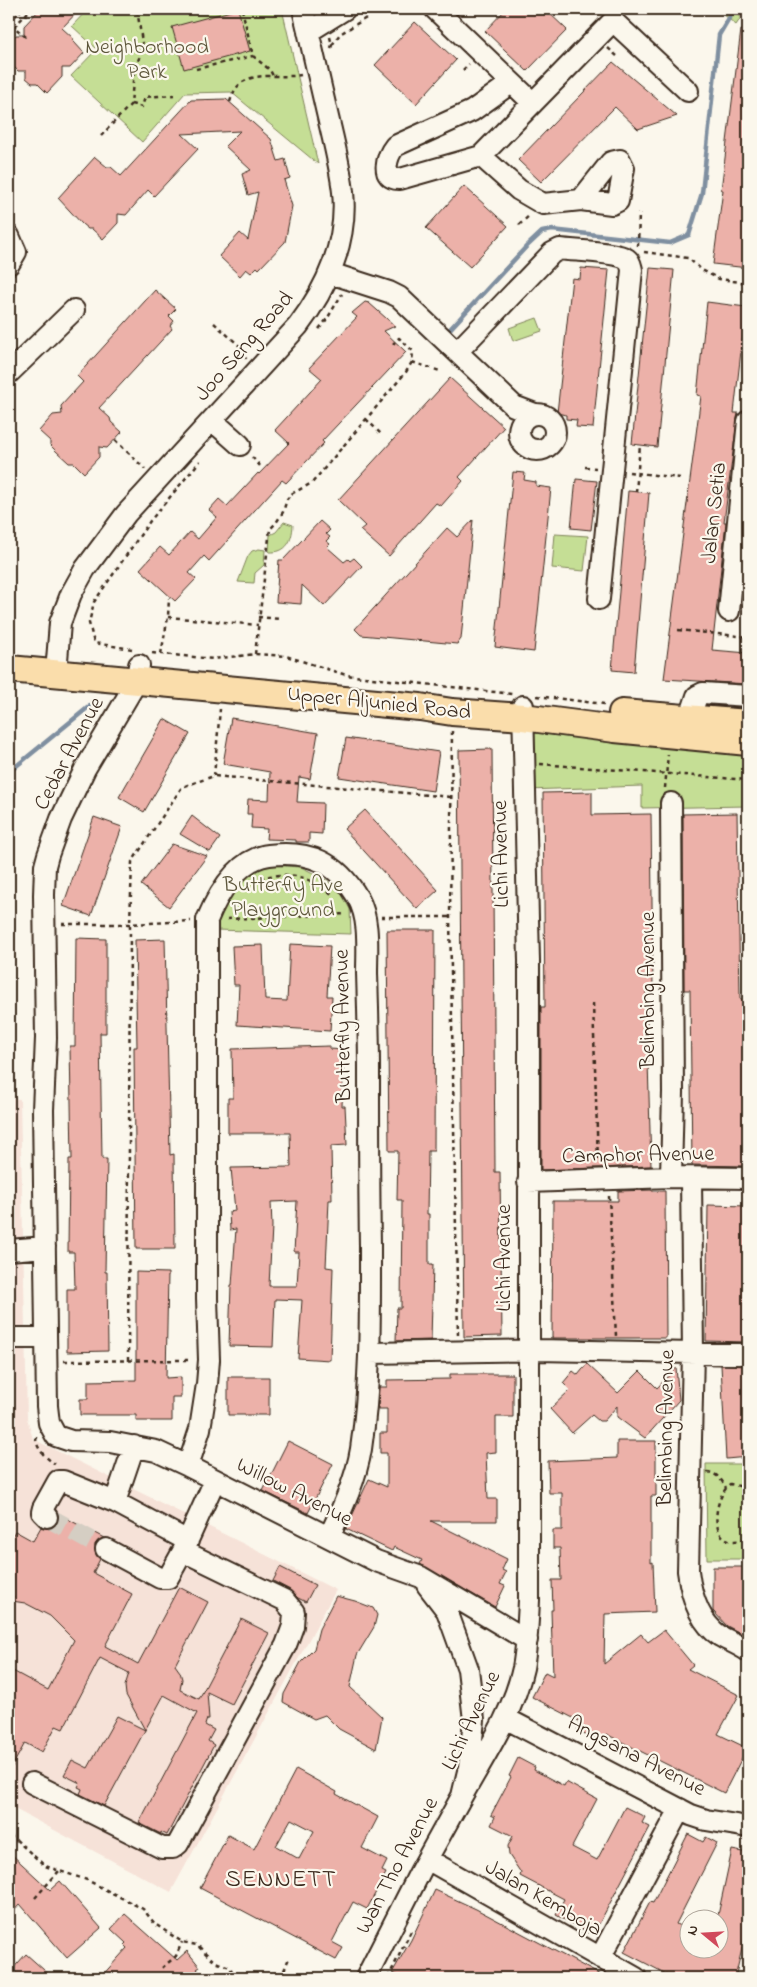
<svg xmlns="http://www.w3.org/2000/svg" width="757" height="1987" font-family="'Indie Flower',sans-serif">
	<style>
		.built { fill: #f6e2d8 }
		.green { fill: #c5de95; stroke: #80845a }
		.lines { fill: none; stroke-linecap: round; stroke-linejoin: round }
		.stream { stroke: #7f8fa0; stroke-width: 4.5 }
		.building { fill: #ecb1a9; stroke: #3b2a1e; fill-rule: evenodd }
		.minor-tunnel { stroke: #d5cec3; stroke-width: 20; stroke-dasharray: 20 10; stroke-linecap: butt }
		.minor-casing { stroke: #3b2a1e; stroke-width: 24 }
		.major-casing { stroke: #3b2a1e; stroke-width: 30 }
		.path { stroke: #3b2a1e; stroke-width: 2.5; stroke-dasharray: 4 4; stroke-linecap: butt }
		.minor { stroke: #fbf7ec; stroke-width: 20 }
		.major { stroke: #faddab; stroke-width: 26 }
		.labels { text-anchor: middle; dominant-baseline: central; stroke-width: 4.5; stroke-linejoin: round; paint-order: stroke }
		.park-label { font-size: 22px; fill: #5e573c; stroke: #fbf7ec }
		.street-label { font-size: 22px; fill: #3b2a1e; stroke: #fbf7ec }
		.neighbourhood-label { font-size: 24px; letter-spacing: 1px; fill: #3b2a1e; stroke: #fbf7ec }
	</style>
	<rect width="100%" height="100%" fill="#fbf7ec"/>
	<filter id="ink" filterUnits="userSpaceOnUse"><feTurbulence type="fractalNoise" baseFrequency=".02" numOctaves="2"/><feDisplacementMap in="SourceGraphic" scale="10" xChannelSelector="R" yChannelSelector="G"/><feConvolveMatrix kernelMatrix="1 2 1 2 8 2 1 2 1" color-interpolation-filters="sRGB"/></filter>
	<g filter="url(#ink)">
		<!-- built -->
		<path class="built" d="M9 1098 20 1099 27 1418 33 1439 336 1590 171 1892 9 1806Z"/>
		<!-- green -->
		<path class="green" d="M88 9H282L318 164 231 92 185 93 142 142 71 76 97 49 72 26Z
			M723 9H741L740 19 736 25 722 13Z
			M537 318 542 331 513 341 509 328Z
			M284 522 293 525C292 541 287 553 269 552L270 535 276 532Z
			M555 534 588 536 584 571 552 568Z
			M259 549 265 550 264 565 255 573 254 583 238 582 248 556 252 551Z
			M527 725 748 745V819L747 806 642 808V786L527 790Z
			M267 865 301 867 325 879 341 893 350 909 351 934 215 930C221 895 235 880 267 865Z
			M706 1464H748V1559H707Z"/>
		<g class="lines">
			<!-- stream -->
			<path class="stream" d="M450 329 526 247 542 232 552 230 670 243 689 235 702 193 719 35 732 13 733 9
				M9 772 91 705"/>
		</g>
		<!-- building -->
		<path class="building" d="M40 9H80L62 28 73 38 74 42 84 53 70 68H62V77L47 93 37 83H32L26 78V71H18L13 66V61L9 58V43L16 35H24V26Z
			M238 9 250 51 184 69 172 27Z
			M506 9H545L567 30 527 71 485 31Z
			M415 22 456 60 416 104 375 65Z
			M741 30 748 31V268L713 264 723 190H721Z
			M613 62 677 116 638 129 615 107 541 182 518 160Z
			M226 99 271 139 278 161 285 159 290 178 284 180 292 206 285 242 259 269 257 267 251 273 246 269 240 276 219 256 240 233 248 240 258 192 248 195 242 174 251 170 225 146 240 131 182 134 198 149 154 196 148 190 126 215 118 214V223L103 239 92 229H88L82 224 58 198 95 157 107 167H111L121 176 191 100Z
			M464 186 508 226 470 267 426 228Z
			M581 268 609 270 593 428 576 427 577 420 566 419V415L557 413 572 278 580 279Z
			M650 268 674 270 657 447 632 444Z
			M155 290 176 309 169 316 174 321 170 326 172 329 99 408 110 418 111 422 122 432 107 448 99 447V457L84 473 74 463H69L56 451 50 445V441L39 431 53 415 62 414 61 406 83 382 77 376Z
			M365 302 369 303 395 326 384 331 406 352 322 441 324 443 286 483 282 480 209 561 204 556 189 573 196 579 175 601 140 569 160 547 169 555 190 532 198 539 217 517 209 510 219 499 227 506 258 473 259 474 289 443 275 430 322 379 309 368 357 317 352 313Z
			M707 302 746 307 734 413H738L724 522H726L712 650 748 653V684L664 679 701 396 697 395Z
			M450 378 504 427 459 477 463 481 441 506 436 503 389 556 360 530 365 526 338 500Z
			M513 472 525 473 524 480 536 482V486L551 488 534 652 495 647Z
			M576 479 597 481 591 530 571 528Z
			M628 491 649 493 634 672 612 670Z
			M473 520 461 639 457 644 361 635 355 629 447 528 457 537Z
			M320 521 330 530 326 534 330 537 326 541 330 544 327 547 344 562 348 559 350 561 354 558 362 566 324 606 302 585 301 604 276 602 279 560H283Z
			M231 718 318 733 310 779 299 777 297 802 323 803 322 834 309 833V842H296V840L266 839 267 829 251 828 252 814H247L248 799 269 800 270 772 223 764Z
			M164 719 190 734 144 812 119 797Z
			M346 738 439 752 433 791 339 777Z
			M492 749 495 1172H500L502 1336 464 1337 459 750Z
			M592 792V815L651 814 653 991H646L651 1166 541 1170V1007H545L543 793Z
			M365 810 438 890 417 909 344 829Z
			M737 813 740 999H743L745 1166 692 1165 690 990H684L683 814Z
			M192 816 220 838 210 852 180 834Z
			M94 817 122 827 91 916 63 906Z
			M172 844 207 856 169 907 141 885Z
			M387 930H435L434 1151H428L427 1214H429V1264H433L431 1340 396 1341 397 1308H401L402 1200H397L398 1151H389Z
			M76 938 106 939V1033H100L102 1159H107L105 1272H107L108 1351 67 1352V1289H75L74 1252H68L69 1159H72L70 1046H75Z
			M165 939 170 1155 174 1154 175 1249H136L134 1047H137L135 940Z
			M290 944 330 946 327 996H332L330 1031 237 1025 239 985H234L232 946 263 945 265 1000 287 1001Z
			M330 1046V1049L344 1050 342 1106H345L347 1145 331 1146 332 1200H329L326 1267 333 1268 330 1360 298 1358 302 1300 275 1299 273 1347 229 1346 231 1285H232L236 1229 230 1230 229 1212 235 1211 231 1168 291 1167 290 1133H228V1098H233L232 1049ZM297 1201 294 1252H299L297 1286H269L272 1226 271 1202Z
			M652 1190V1191H665L666 1338H552L553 1201H618V1191Z
			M708 1205 748 1206V1342L706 1341Z
			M136 1272 168 1273 166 1378 181 1377V1397H172V1421H136V1415H80V1399H88V1381L136 1380Z
			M587 1364 618 1393 640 1371 657 1388 676 1368 679 1400 645 1438 617 1417V1406L604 1421H599L592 1415 572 1433 550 1409 570 1390 563 1383 573 1371 578 1375Z
			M721 1365 748 1366V1457L726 1459Z
			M450 1374H513V1417H496V1452L486 1453 488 1499H497V1521H431L507 1559 502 1570 506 1572 500 1584 505 1586 495 1607 420 1564 422 1560 394 1547 392 1551 346 1529 369 1479 387 1487V1453H380V1433H387V1409H378L379 1387H387V1380L450 1379Z
			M228 1377H269V1415H228Z
			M288 1441 333 1464 308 1513 263 1491Z
			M617 1441H656V1496H651V1563L653 1562 655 1612 605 1614 604 1664 641 1634 648 1642 664 1630 693 1665 688 1669 739 1695 718 1734 747 1748 724 1793 606 1734 602 1743 577 1731 581 1722 532 1697 545 1672 553 1676 551 1610H553L552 1580H561L560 1548H553V1530H562V1493H549L548 1461 617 1458Z
			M58 1514 104 1538 95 1544 96 1555 100 1559 93 1573 132 1594 105 1646 138 1664 179 1587 208 1602 175 1665 180 1672 182 1679 180 1690 199 1699 241 1619 269 1633 232 1704 207 1692 209 1719H207L205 1725 214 1730 208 1741 214 1745 167 1835 161 1832V1834L139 1823 197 1713 164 1695 104 1806 80 1794 82 1789 78 1787 80 1783 64 1775 72 1760 88 1768 117 1716 145 1730 126 1695 125 1686 129 1673 100 1658 63 1729 56 1726 42 1752 25 1743 9 1772V1669L48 1690 74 1640 50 1616 25 1603 12 1601 14 1596 9 1595V1542L15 1531 33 1541 41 1527 50 1529 56 1525 59 1520Z
			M280 1567 315 1585 306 1602 298 1598 290 1590 273 1581Z
			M713 1567H748V1637L727 1626 713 1611Z
			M336 1596 355 1601 373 1608 377 1615 374 1627 357 1655 350 1687 382 1717 376 1749 339 1729 325 1715 314 1719 283 1702 284 1694 301 1662 314 1649 319 1629Z
			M518 1758 535 1767 534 1770 564 1786 566 1782 597 1799 572 1847 597 1860 625 1807 645 1817 642 1823 650 1827 599 1924 594 1922 589 1933 556 1915 564 1899 520 1876 521 1873 509 1855 508 1846 513 1836 491 1825 495 1817 491 1815 511 1777 509 1776Z
			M296 1769 337 1792 336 1794 378 1817 362 1848 387 1861 382 1871 386 1873 367 1909 353 1902 332 1942 343 1948 336 1960 200 1888 228 1835 254 1849ZM291 1819 314 1831 299 1859 276 1846Z
			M688 1834 703 1842 706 1837 717 1843 676 1924 690 1931V1950H720V1920H717L732 1850 748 1853V1932H746L735 1978H674L624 1952 650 1902 653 1903Z
			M9 1852 50 1890 60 1881 101 1928 67 1958 20 1904 9 1916Z
			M435 1890 476 1909 606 1978H403L392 1973 411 1940Z
			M125 1914 177 1960 187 1951 200 1967 197 1969 205 1978H100L127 1948 124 1945 126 1943 111 1929Z
			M26 1954 53 1978H14L9 1973Z"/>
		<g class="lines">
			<!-- minor-tunnel -->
			<path class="minor-tunnel" d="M47 1517 106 1549"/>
			<defs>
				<path id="minor" d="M435 9 533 103
					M308 32 345 9
					M481 156 400 179C379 180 387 156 395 146L472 111 511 83
					M581 200 611 162 620 160 624 168 618 201 612 204 581 200 543 204 519 190 481 156 613 21 688 91
					M9 236 16 252 9 264
					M330 273 389 292 399 297 514 406 535 414
					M457 352 552 253 560 249C574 251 617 252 627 259 631 262 631 266 632 270L599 599
					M9 373 74 310
					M519 432a18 18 0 1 1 36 0a18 18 0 1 1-36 0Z
					M213 421 240 445
					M729 611 748 421
					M139 665 137 681 85 769 61 819 48 855 45 866 44 895 46 1038 43 1110 47 1406 49 1423 56 1436 71 1441 110 1442 156 1451 188 1466 376 1561 421 1577 527 1640
					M56 673 60 623 71 594 85 569 126 514 298 326C327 288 348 241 343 192 340 165 333 139 327 113 319 78 311 44 303 9
					M688 733 690 717 697 696 703 693 748 696
					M671 803 673 1092 671 1177
					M691 1179 693 1352 688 1571C691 1595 699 1622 720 1636 729 1641 739 1645 748 1651
					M528 1182 671 1177 748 1178
					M9 1250 45 1247
					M9 1338H46
					M370 1353 537 1350 748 1354
					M188 1466 200 1429 207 1384 209 1360 207 1298V920C218 894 237 859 269 855 309 850 337 862 358 898 370 920 367 949 367 973 368 1006 369 1038 369 1071 369 1129 369 1187 370 1245 370 1314 371 1382 361 1449 356 1480 342 1509 329 1537
					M115 1502 134 1446
					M47 1517 42 1512 43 1508 58 1481H63L115 1502 188 1541
					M106 1549 160 1578H168L183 1551 215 1480
					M505 1718 691 1815 706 1820 748 1827
					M32 1783 162 1848H173L178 1844 286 1645 293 1626 294 1612 284 1600 183 1551
					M462 1796C484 1756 513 1714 523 1668 527 1646 528 1623 529 1600V961L523 706
					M427 1859 636 1978
					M600 1958 680 1809
					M366 1978 421 1870 462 1796 469 1767 474 1720 468 1669 447 1611 427 1585"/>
				<path id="major" d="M9 669 420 707 452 712 523 717 615 729 748 742
					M622 713 748 723"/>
			</defs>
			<!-- minor casing -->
			<use href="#minor" class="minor-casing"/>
			<!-- major casing -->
			<use href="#major" class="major-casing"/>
			<!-- path -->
			<path class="path" d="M16 9 12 13 15 16 22 9
				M242 9 253 56 270 70 273 76
				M9 21 14 27
				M26 37 14 27 31 9
				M330 37 332 45 331 48
				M332 45 340 34 381 9
				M608 48 617 56
				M196 69 253 56
				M463 70 469 64
				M230 102C240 65 274 80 301 75
				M131 104 142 107 145 97 174 95
				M101 136 131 104 134 70 143 49 137 9
				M519 225 530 215
				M638 246 639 213
				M644 252 688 258 702 270 719 279 748 283
				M214 323 243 349 246 359
				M319 329 327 319 342 294
				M412 362 440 371
				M366 419 382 435
				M115 440 145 469
				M252 457 261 467
				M585 467 596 468
				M629 472 680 478
				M636 492 640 445
				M168 617 258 625
				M258 617 280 619
				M678 630 748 637
				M132 649 94 643 89 623 94 602 150 521 200 461
				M152 653 214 659 255 654 286 656 346 675 512 694
				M161 654 168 617 169 598
				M255 654 270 529 276 523 283 512 287 499 291 494 312 483 406 372 412 362 413 351 399 338 393 344
				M537 696 604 704
				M452 731 450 917 458 1336
				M540 764 748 780
				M214 776 220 709
				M665 788 668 754
				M260 878C292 871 307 876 332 894
				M381 917H450
				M227 919 346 914
				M62 924H130L191 921
				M593 1003 598 1163
				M609 1196 616 1336
				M64 1361 191 1360
				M128 1361 130 924 132 862 182 787 214 776 451 797
				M36 1437C36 1449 45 1457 55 1464
				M707 1472C717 1473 722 1480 726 1488
				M748 1488 730 1484C710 1502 709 1554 748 1538
				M9 1837H13L45 1866 87 1880 143 1909 155 1924 182 1942 197 1945 215 1962 230 1967 235 1978
				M35 1898 59 1871
				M162 1968 176 1956 182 1942
				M281 1978 289 1958
				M388 1978 412 1929"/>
			<!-- minor -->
			<use href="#minor" class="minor"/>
			<!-- major -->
			<use href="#major" class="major"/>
		</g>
	</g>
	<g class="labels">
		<!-- park labels -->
		<g class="park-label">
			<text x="147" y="48">Neighborhood<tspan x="147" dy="25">Park</tspan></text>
			<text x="283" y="886">Butterfly Ave<tspan x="283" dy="25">Playground</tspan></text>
		</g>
		<!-- street labels -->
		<g class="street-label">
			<text transform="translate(245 347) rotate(-49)">Joo Seng Road</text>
			<text transform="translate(715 513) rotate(-84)">Jalan Setia</text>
			<text transform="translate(379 704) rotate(6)">Upper Aljunied Road</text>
			<text transform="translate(70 754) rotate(-62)">Cedar Avenue</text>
			<text transform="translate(502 854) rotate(-91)">Lichi Avenue</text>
			<text transform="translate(649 990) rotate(-90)">Belimbing Avenue</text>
			<text transform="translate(344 1026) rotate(-91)">Butterfly Avenue</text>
			<text transform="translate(638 1156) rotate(-1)">Camphor Avenue</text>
			<text transform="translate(505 1258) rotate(-90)">Lichi Avenue</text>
			<text transform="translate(667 1428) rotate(-89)">Belimbing Avenue</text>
			<text transform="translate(294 1493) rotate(27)">Willow Avenue</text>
			<text transform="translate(472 1721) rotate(-64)">Lichi Avenue</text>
			<text transform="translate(636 1757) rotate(27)">Angsana Avenue</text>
			<text transform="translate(398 1866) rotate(-62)">Wan Tho Avenue</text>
			<text transform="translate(543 1899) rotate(30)">Jalan Kemboja</text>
		</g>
		<!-- neighbourhood labels -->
		<g class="neighbourhood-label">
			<text x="281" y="1880">SENNETT</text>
		</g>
	</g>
	<!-- margin -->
	<rect width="757" height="1987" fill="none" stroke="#fbf7ec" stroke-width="30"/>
	<rect x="15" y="15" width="727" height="1957" fill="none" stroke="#3b2a1e" stroke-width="2" filter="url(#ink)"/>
	<!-- north arrow -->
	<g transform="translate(704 1934) rotate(288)"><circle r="24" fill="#fbf7ec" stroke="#aea59a"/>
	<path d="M0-4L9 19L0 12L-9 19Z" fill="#d1495b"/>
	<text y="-8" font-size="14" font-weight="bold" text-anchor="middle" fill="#3b2a1e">N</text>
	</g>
</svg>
